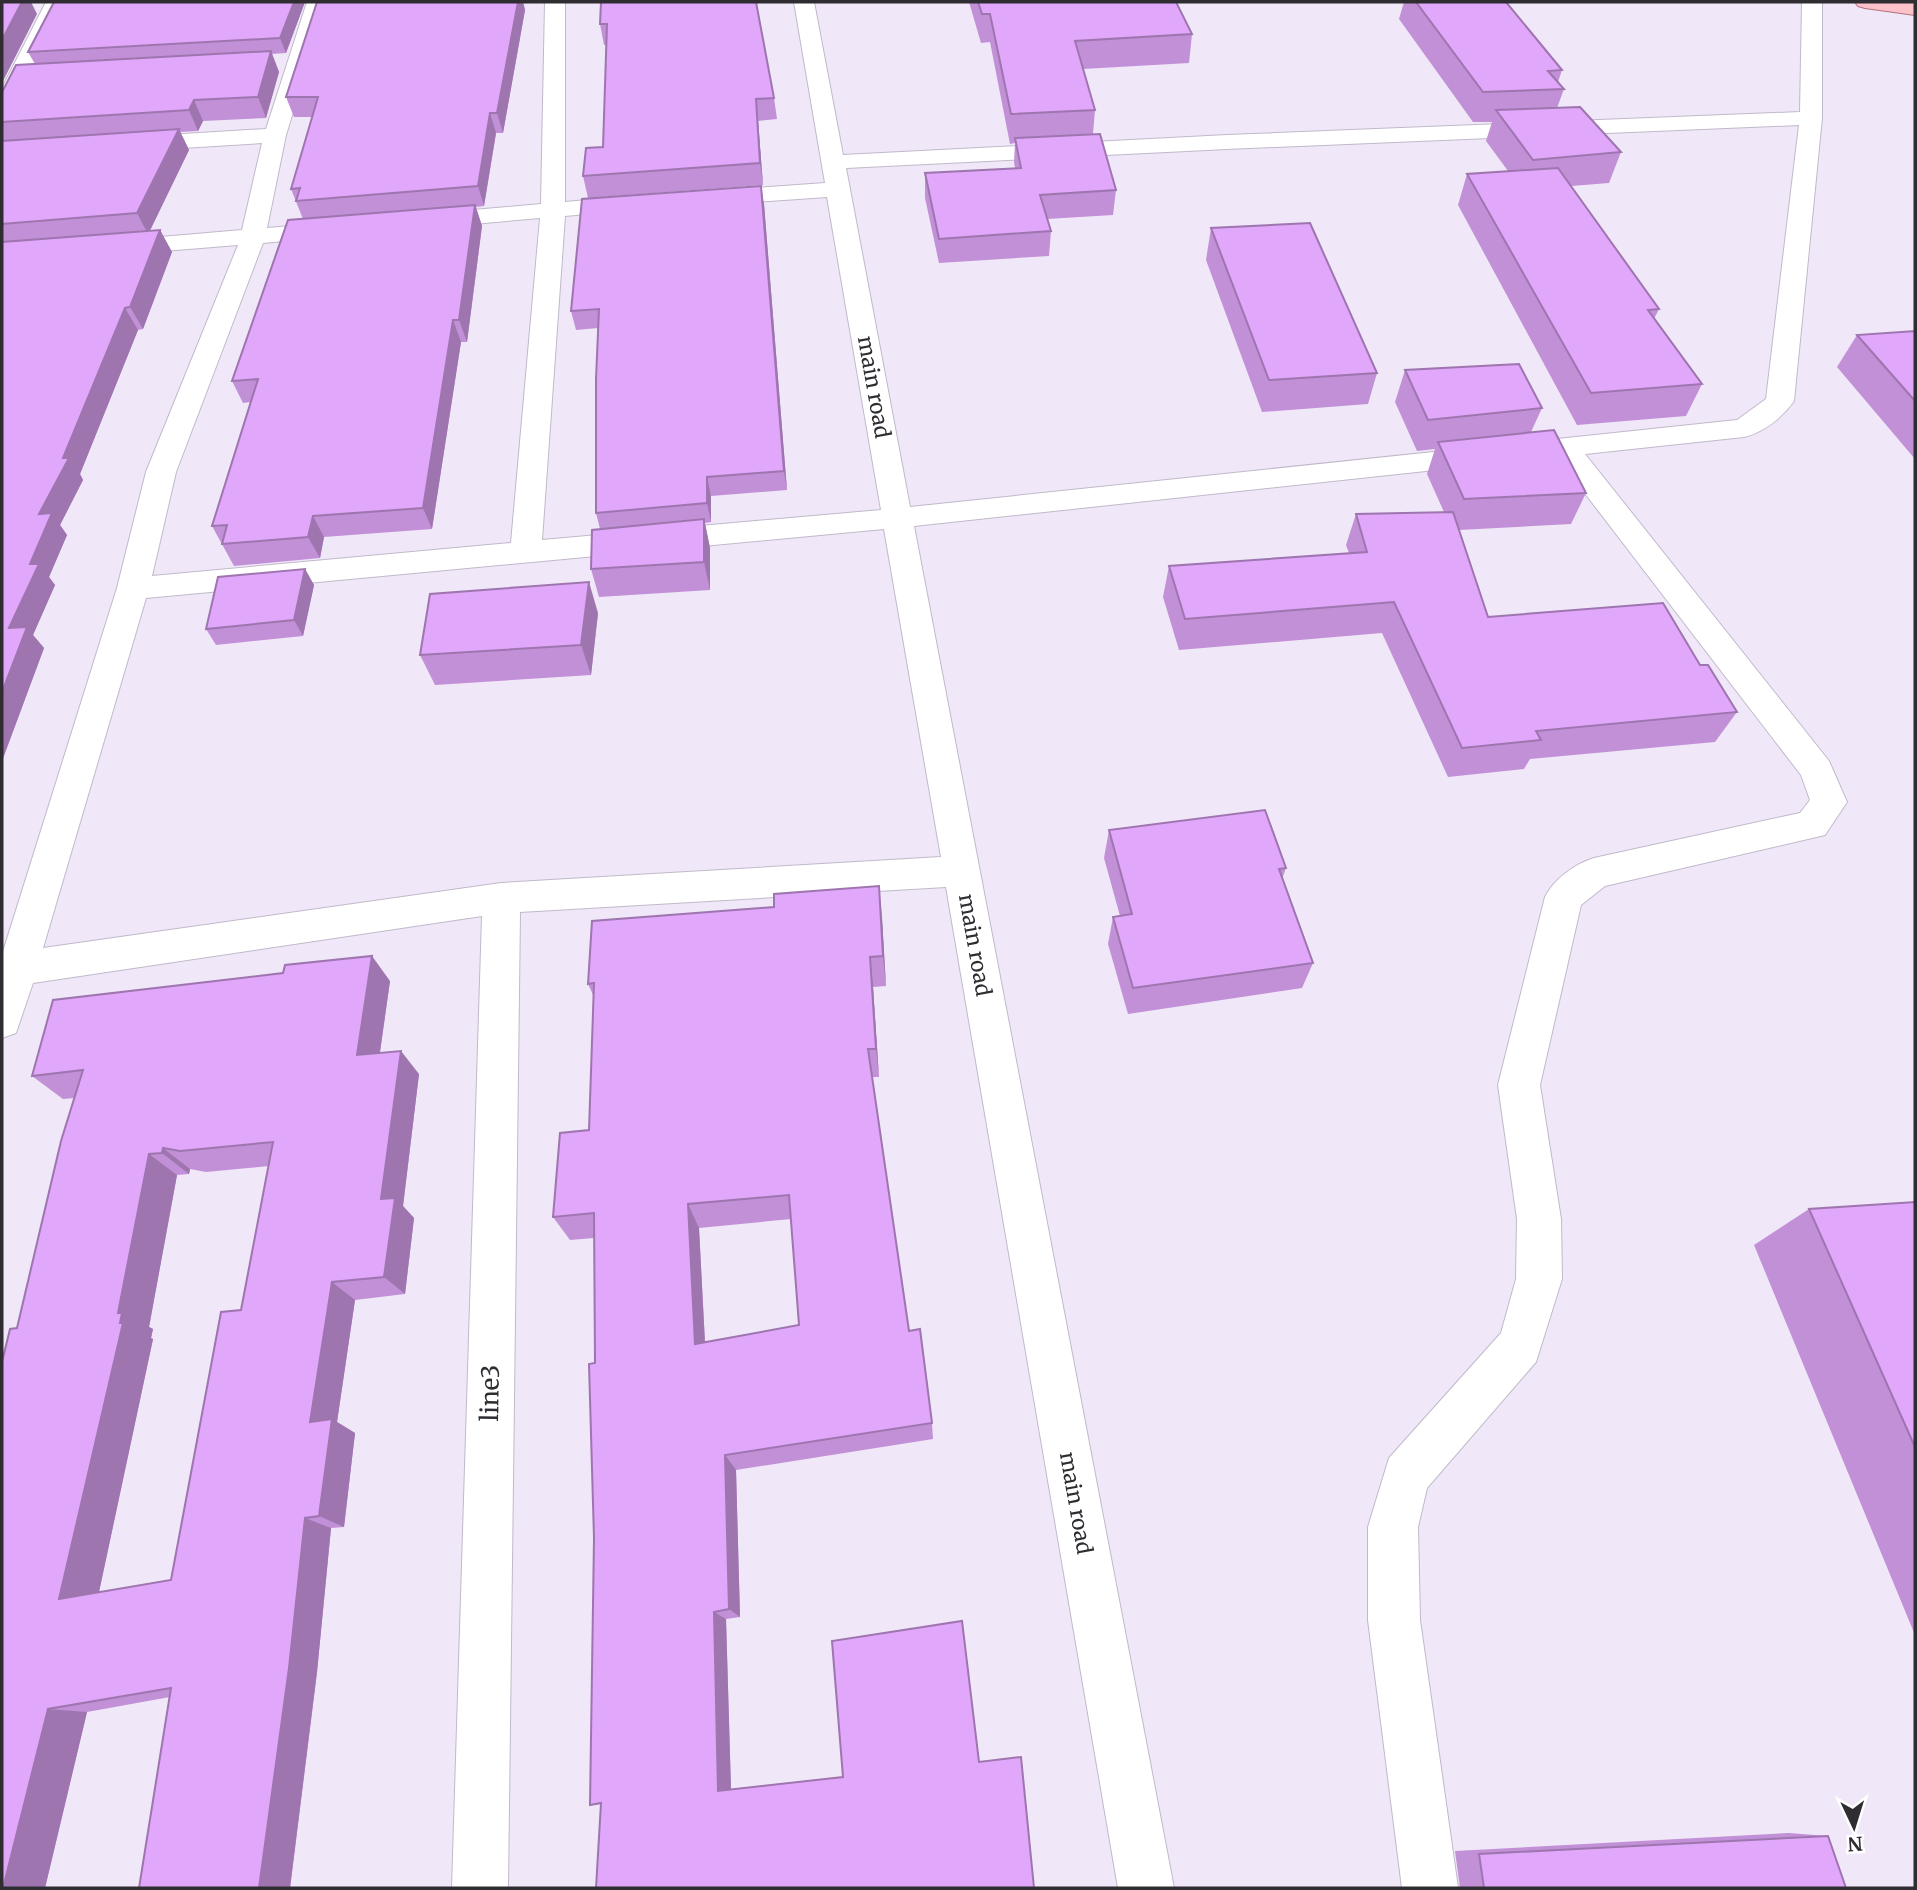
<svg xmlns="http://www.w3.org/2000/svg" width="1917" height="1890" font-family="Merriweather,serif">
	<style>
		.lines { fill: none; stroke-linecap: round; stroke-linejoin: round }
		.minor-casing { stroke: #c1b9c9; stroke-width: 2 }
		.major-casing { stroke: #b4727d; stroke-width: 2 }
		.minor { fill: #fff; fill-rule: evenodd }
		.major { fill: #fdc1ca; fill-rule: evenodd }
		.wall { fill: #c290d7; fill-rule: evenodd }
		.shaded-wall { fill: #9e75af }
		.building { fill: #e1a7fa; stroke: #9e75af; stroke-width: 2; fill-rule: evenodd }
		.labels { text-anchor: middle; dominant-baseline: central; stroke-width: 5; stroke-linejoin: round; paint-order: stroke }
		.street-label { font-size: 21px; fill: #2f2c32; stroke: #fff }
		.near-street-label { font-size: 24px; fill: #2f2c32; stroke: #fff }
	</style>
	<rect width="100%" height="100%" fill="#f0e7f8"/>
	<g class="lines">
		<defs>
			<path id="minor" d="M46 2H66L13 109 10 114 2 116V88Z
				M307 2H327L286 135 267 228 337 222 346 224 349 229 346 234 337 236 263 243 176 472 152 576 511 543 540 218 428 228 419 226 416 221 419 216 428 214 541 204 545 2H565V202L633 196 641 198 645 203 641 208 633 210 565 216 542 540 881 510 827 197 710 205 702 203 698 198 702 193 710 191 825 183 794 2H814L843 155 1227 135 1800 112 1802 2H1822V118L1794 401C1782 418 1764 432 1744 437L1585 454 1829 761 1847 802 1825 835 1605 886 1581 905 1540 1085 1561 1219 1562 1279 1536 1362 1427 1488 1418 1527 1420 1620 1458 1888H1402L1368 1620V1527L1389 1458 1501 1333 1516 1279 1517 1219 1498 1085 1545 897C1554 879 1575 864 1594 858L1800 813 1810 800 1801 775 1557 457 914 526 1174 1888H1118L946 887 520 912 508 1888H452L482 916 33 983 16 1033 2 1038V955L117 588 146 472 238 245 114 255 105 253 102 248 105 243 114 241 242 230 262 143 134 151 126 149 123 144 126 139 134 137 266 129ZM1799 125 1766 399 1737 420 910 507 846 168 1227 149ZM884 529 941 857 501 883 43 948 146 598Z"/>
			<path id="major" d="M1855 2 1915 3V15L1865 8 1858 6Z"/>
		</defs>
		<!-- minor casing -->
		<use href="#minor" class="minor-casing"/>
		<!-- major casing -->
		<use href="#major" class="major-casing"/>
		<!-- minor -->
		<use href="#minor" class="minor"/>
		<!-- major -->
		<use href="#major" class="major"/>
	</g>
	<!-- wall -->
	<path class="wall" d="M305 2 286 53 272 54 279 72 266 118 203 121 198 131 180 132 189 150 150 231 160 230 172 252 143 329 138 330 80 474 83 480 60 525 67 535 49 577 55 585 33 635 44 648 2 761V92L35 64 28 52Z
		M317 2H523L525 10 503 133H496L484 206 476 207 482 226 467 342H461L432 529 324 537 320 558 234 566 212 526 251 402 243 403 232 381 303 219 291 189 312 117H294L286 97Z
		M601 2 774 98 777 119 758 121 763 185 588 198 583 176 603 147 606 45H604L600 24Z
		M969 2H1176L1192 34 1189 63 1083 69 1095 110 1093 134 1116 190 1113 215 1047 219 1051 231 1049 256 939 263 925 198V173L1015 168 1014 162 1015 143 1010 144 990 42 981 43Z
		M1404 2H1506L1562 70 1558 82 1564 89 1557 108 1621 152 1609 183 1571 186 1659 309 1654 319 1702 384 1686 416 1577 425 1458 205 1467 174 1508 171 1486 141 1492 122H1473L1399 19Z
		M764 204 787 490 711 496V522L705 523 710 548V590L599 597 591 569 600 529 596 513 598 328 576 330 571 311Z
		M1211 228 1377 373 1368 404 1262 412 1206 260Z
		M1915 331V459L1837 367 1857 335Z
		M1405 370 1542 408 1531 432 1586 493 1571 524 1459 530 1488 617 1700 665 1737 712 1715 742 1530 759 1524 769 1448 777 1382 633 1179 650 1163 597 1169 566 1349 553 1346 545 1356 514 1444 512 1427 474 1435 449 1417 451 1395 402Z
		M305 569 314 585 303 636 216 645 206 629Z
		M598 613 591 675 435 685 420 655Z
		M1109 830 1286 868 1282 879 1313 963 1302 988 1128 1014 1108 944 1113 917 1120 916 1104 858Z
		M882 918 886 986 873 987 879 1077H872L909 1331 932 1423 933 1439 736 1470 740 1617 726 1619 731 1789 979 1762 601 1804 590 1805 594 1538V1238L570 1240 553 1217 589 1130 594 997 588 984ZM791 1219 799 1325 705 1342 699 1228Z
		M390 981 380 1053 419 1074 403 1206 414 1218 405 1294 355 1300 337 1422 355 1433 344 1527 331 1528 317 1672 290 1888H139L170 1697 87 1712 45 1888 17 1328 75 1098 63 1099 32 1076ZM269 1166 241 1310 171 1580 99 1592 153 1339 151 1338 153 1329 149 1327 177 1175 189 1174 190 1169 206 1172Z
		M1915 1202V1635L1754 1245 1809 1209Z
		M1789 1833 1828 1836 1846 1888H1460L1455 1851Z"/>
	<!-- shaded-wall -->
	<path class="shaded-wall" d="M22 2H31L37 14 2 83V40Z
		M294 2H305L286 53 280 38Z
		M518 2H523L525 10 503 133 497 113Z
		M271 51 279 72 266 118 258 97Z
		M756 99 758 121 763 185 760 163Z
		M194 100 203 121 198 131 189 110Z
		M490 113 496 133 484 206 478 186Z
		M179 129 189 150 148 234 137 213Z
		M761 186 764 204 787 490 784 471Z
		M475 205 482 226 467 342 459 320Z
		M160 230 172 252 143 329 130 307Z
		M125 308 138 330 80 474 83 480 60 525 67 535 49 577 55 585 33 635 44 648 2 761V692L9 628 30 564 39 514 63 458Z
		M453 320 461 342 432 529 423 508Z
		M707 477 711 496V522L707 503Z
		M313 516 324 537 320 558 308 537Z
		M704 519 710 548V590L704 562Z
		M305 569 314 585 303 636 294 620Z
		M589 582 598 613 591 675 581 645Z
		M879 886 882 918 886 986 883 956Z
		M372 956 390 981 376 1079 357 1055Z
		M870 957 873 987 879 1077 876 1049Z
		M401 1051 419 1074 403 1206 414 1218 405 1294 384 1277 381 1199Z
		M163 1148 190 1169 189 1174 162 1153Z
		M149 1154 177 1175 149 1327 153 1329 151 1338 153 1339 96 1606 59 1599 120 1323 118 1313Z
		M688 1204 699 1228 706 1363 695 1344Z
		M332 1282 355 1300 337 1422 355 1433 344 1527 319 1516 310 1422Z
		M725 1455 736 1470 740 1617 729 1609Z
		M305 1518 331 1528 317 1672 290 1888H259Z
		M714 1612 726 1619 731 1790 718 1791Z
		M48 1709 87 1712 45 1888H3Z"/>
	<!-- building -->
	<path class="building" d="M2 2H22L2 40Z
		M54 2H294L280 38 28 52Z
		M317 2H518L497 113H490L478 186 296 201 300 188 291 189 318 97H286Z
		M601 2H756L774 98 756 99 760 163 583 176 586 148 603 147 607 24H600Z
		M978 2H1176L1192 34 1075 41 1095 110 1011 114 990 14H982Z
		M1416 2H1506L1562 70 1548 71 1564 89 1483 92Z
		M271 51 258 97 194 100 189 110 2 122V92L16 65Z
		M1580 107 1621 152 1533 160 1496 110Z
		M179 129 137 213 2 224V141Z
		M1100 134 1116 190 1040 195 1051 231 939 239 925 173 1021 168 1015 138Z
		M1558 168 1659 309 1648 310 1702 384 1591 393 1467 174Z
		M761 186 784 471 707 477V503L596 513V379L599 309 571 311 582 199Z
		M475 205 459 320H453L423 508 313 516 308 537 222 544 227 525 212 526 258 379 232 381 288 220Z
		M1310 223 1377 373 1269 380 1211 228Z
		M160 230 130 307 125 308 63 458H69L39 514 52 513 30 564H39L9 628 27 627 2 692V242Z
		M1915 331V401L1857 335Z
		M1519 364 1542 408 1428 420 1405 370Z
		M1554 430 1586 493 1464 499 1438 442Z
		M1453 512 1488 617 1663 603 1700 665H1708L1737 712 1536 731 1541 740 1462 748 1394 602 1185 619 1169 566 1367 552 1356 514Z
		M704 519V562L591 569 592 530Z
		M305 569 294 620 206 629 218 577Z
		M589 582 581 645 420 655 430 594Z
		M1265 810 1286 868 1279 869 1313 963 1133 988 1113 917 1132 914 1109 830Z
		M879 886 883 956 870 957 876 1049H868L909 1331 920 1329 932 1423 725 1455 729 1609 714 1612 718 1791 843 1777 832 1641 962 1621 979 1762 1021 1757 1034 1888H596L601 1803 590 1805 594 1538 589 1364 595 1363 594 1213 553 1217 560 1133 589 1130 594 983 588 984 592 921 774 907V894ZM789 1195 799 1325 695 1344 688 1204Z
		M372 956 357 1055 401 1051 381 1199 395 1198 384 1277 332 1282 310 1422 332 1419 319 1516 305 1518 289 1668 259 1888H139L171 1688 48 1709 3 1888H2V1362L10 1329 17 1328 61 1141 83 1070 32 1076 53 1000 283 973 285 965ZM273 1142 241 1310 221 1312 171 1580 59 1599 123 1323H120L122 1313H118L149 1154 162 1153 163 1148 180 1151Z
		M1915 1202V1447L1809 1209Z
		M1828 1836 1846 1888H1484L1479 1854Z"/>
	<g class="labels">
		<!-- street labels -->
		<g class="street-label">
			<text transform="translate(874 387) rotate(80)">main road</text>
			<text transform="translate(975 945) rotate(80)">main road</text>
			<text transform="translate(1076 1503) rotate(80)">main road</text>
		</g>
		<!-- near-street labels -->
		<g class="near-street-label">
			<text transform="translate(490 1393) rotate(-89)">line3</text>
		</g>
	</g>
	<!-- border -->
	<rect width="1917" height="1890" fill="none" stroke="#2f2c32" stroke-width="7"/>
	<!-- north arrow -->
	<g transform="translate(1854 1827) rotate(176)" stroke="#ffffff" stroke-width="5" paint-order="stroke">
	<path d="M0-5L12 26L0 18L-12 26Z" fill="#2f2c32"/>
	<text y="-10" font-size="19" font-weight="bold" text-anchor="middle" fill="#2f2c32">N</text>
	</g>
</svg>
